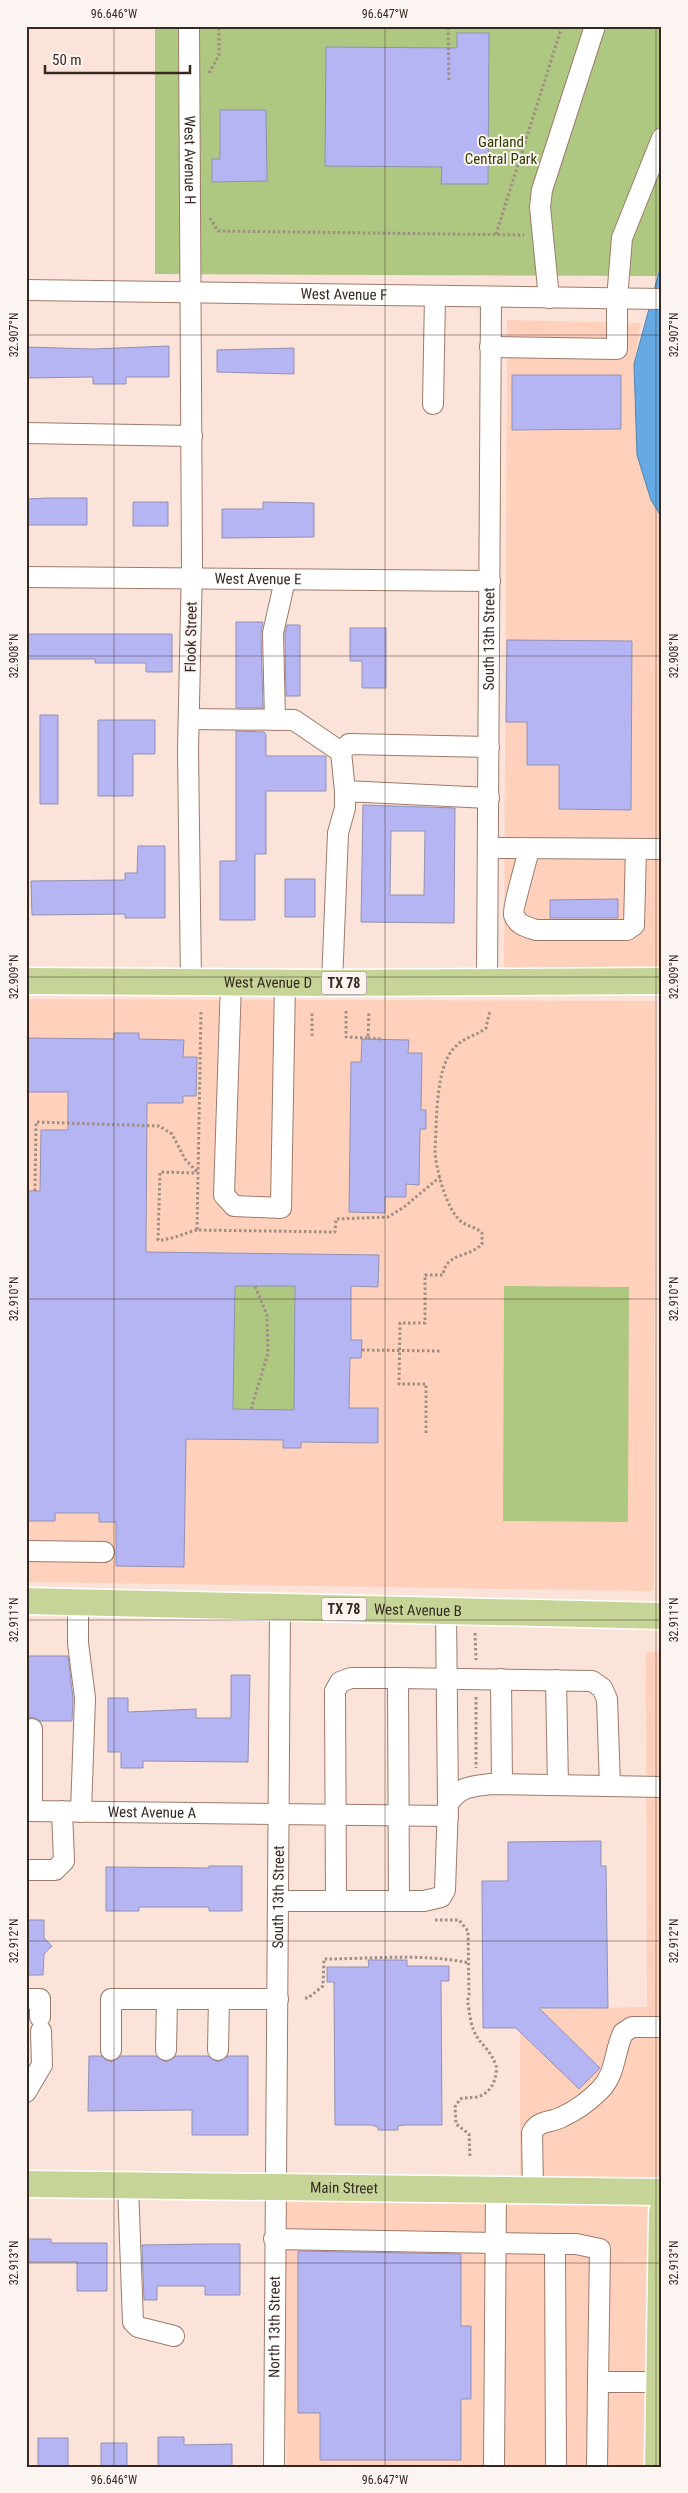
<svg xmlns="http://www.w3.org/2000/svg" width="688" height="2493" font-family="'Roboto Condensed',sans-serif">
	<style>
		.built { fill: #ffd1bc }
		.green { fill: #afc881 }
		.water { fill: #65aae4; stroke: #5783aa }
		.building { fill: #b6b5f4; stroke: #9191b2; fill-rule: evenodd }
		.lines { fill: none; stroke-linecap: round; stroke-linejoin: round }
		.minor-casing { stroke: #9d7b6b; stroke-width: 22 }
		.major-casing { stroke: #fff; stroke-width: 29 }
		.path { stroke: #a08d84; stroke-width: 3; stroke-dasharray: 2.5 2.5; stroke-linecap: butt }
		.minor { stroke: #fff; stroke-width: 20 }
		.major { stroke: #c7d498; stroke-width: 26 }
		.ticks { fill: none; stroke: #372922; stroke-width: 1; stroke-opacity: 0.45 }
		.labels { text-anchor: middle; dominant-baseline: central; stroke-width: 4; stroke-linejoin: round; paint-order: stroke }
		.shield { fill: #fcf4f1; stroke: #726660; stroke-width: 1 }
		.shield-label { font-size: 14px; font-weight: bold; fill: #372922 }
		.park-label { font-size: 15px; fill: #2f3f01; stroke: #fcf4f1 }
		.street-label { font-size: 15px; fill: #372922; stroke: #fcf4f1 }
		.neatline { fill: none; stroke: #372922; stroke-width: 2 }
		.ticks-label { font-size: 12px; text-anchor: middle; fill: #372922 }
	</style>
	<rect width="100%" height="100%" fill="#fbe3d9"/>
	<!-- built -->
	<path class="built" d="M507 320 641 323 634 364 651 500 662 518V968L504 969Z
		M26 999 655 1001 654 1586 652 1591 26 1582Z
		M646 1652H662V2467H287L281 2201 520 2202V2010L647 2007Z"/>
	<!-- green -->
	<path class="green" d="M155 26H662V261L657 276 155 274Z
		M235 1286H295L294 1410 233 1409Z
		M504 1286 629 1287 628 1522 503 1521Z"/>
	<!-- water -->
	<path class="water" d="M662 261V518L651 500 637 455 634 364Z"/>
	<!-- building -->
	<path class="building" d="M457 33H489L488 184H441L442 167 325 166 326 47 457 48Z
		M220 110H266L267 181 212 182V159H220Z
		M169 346V377H126V384H93V377L26 378V347L93 349Z
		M294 348V374L217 372V350Z
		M512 375H621V429L512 430Z
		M48 498H87V525H26V499Z
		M133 502H168V526H133Z
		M263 502 314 503V537L222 538V509H263Z
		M236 622H263L261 633 263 708H236Z
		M287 625H300V696H286L285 634Z
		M350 628H386V688H362V661H350Z
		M26 634H172V672H146V663H95V659H26Z
		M507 640 632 641 631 810 559 809V765H527V722H506Z
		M40 715H58V804H40Z
		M98 720H155V754H133V796H98Z
		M236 731 264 732 266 734V756H326V791H266V854H255V920H220V861H236Z
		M363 805 455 808 454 923 361 922ZM391 831H425L424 895H390Z
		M138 846H165V918H125V914L32 915 31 881 125 880V873H137Z
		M285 879H315V917H285Z
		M618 899V918H550V900Z
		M114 1033H139V1039L184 1040 183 1057H197L196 1096H183V1103H147L146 1252 379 1255 378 1287 351 1286V1340H362L361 1358H350L349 1408H378V1443L301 1442V1448H283V1440L186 1439 184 1567 116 1566V1522H99V1513H55V1521H26V1191H40L41 1130H68V1092H26V1038L114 1039ZM235 1286H295L294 1410 233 1409Z
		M362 1039 409 1040 408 1053H422L421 1110H426V1129H420L419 1185 406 1184V1197H385V1213L349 1212 351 1062H361Z
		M26 1656H68L73 1699 72 1721H40L32 1717 26 1719Z
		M231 1675H250L248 1762 143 1761V1768H121V1752H108V1698H128V1712L196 1709V1718H231Z
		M601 1841V1866H606L608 2008H539L600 2068 579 2089 516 2028H483L482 1881H508V1842Z
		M209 1866H242V1911H209V1907H139V1911H106V1867L209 1868Z
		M26 1920H44V1938L52 1946 44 1954 43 1975H26Z
		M368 1960H407V1966H449V1981H441L442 2125H405L398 2126V2130H378V2127L371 2125H335L334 1982H327V1967H369Z
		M89 2056H101L111 2062 121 2056H156L166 2062 176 2056H208L218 2062 228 2056H248V2135H192V2110L88 2111Z
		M26 2239H51V2243H107V2291H77V2262H26Z
		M205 2244H240V2295H205V2286H157V2300H144L142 2245Z
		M298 2251 461 2254V2326H471V2399H461V2460H320V2413H298Z
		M158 2437H184V2445L232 2444V2467H158Z
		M38 2438H68V2467H38Z
		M101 2443H127V2467H101Z"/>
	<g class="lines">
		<defs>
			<g id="minor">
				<path id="s1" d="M189 26 192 565 188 750 191 982"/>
				<path id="s2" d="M26 290 662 299"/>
				<path d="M549 298 540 207 542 190 595 26"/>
				<path d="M490 347 617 349V299L622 238 662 138"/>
				<path d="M433 404 435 296"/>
				<path d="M26 433 192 436"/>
				<path id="s3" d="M26 577 490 581"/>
				<path d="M189 719 294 720 341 752"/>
				<path d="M275 720 273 633 285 580"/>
				<path d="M345 791 341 752 349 744 489 747"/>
				<path d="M489 848 662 849"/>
				<path d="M529 849C527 860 512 909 514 915 517 925 527 927 536 930H627L634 925 636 849"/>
				<path d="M231 982 224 1195 234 1206 281 1208 285 982"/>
				<path d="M332 983 338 833 345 808V791L489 798"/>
				<path id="s4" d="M487 983 491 297"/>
				<path d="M26 1551 104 1552"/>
				<path d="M78 1602V1643L85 1698 81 1812"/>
				<path d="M446 1611 448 1804"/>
				<path d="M398 1678 399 1901"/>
				<path d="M501 1679 502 1784"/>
				<path d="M556 1680 558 1785"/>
				<path id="s5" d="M26 1811 448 1816"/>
				<path d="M32 1811V1729"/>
				<path d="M26 1870H55L64 1861 62 1811"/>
				<path d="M278 1901H424L441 1897 445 1890 448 1804C460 1786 470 1787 490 1784L662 1787"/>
				<path d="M336 1901 335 1691 340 1682 351 1678H398L592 1681 602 1688 607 1699 610 1786"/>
				<path d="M26 1999H40V2017"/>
				<path d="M111 2050V1999H278"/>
				<path d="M166 2050 167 1999"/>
				<path d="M218 2050 219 1999"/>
				<path d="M26 2092 42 2065 41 2031"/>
				<path d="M128 2185 133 2322 138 2327 174 2336"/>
				<path d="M533 2190 532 2133C538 2120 550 2123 562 2117 575 2111 589 2101 600 2090 616 2074 614 2052 623 2033L632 2027H662"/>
				<path d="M274 2239 555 2244"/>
				<path id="s6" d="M274 2467C274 2180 280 1894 280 1607"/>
				<path d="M494 2467 496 2190"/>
				<path d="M556 2467 555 2244H576L600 2249 598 2382H660"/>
				<path d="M597 2467 598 2382"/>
			</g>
			<g id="major">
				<path id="s7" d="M26 981 332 983 662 981"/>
				<path id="s8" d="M26 1601 662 1616"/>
				<path id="s9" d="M26 2184 662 2192"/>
				<path d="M658 2467 662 2212"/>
			</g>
		</defs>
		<!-- minor casing -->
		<use href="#minor" class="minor-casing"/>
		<!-- major casing -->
		<use href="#major" class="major-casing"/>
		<!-- path -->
		<path class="path" d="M209 73 219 55V26
			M449 80 448 26H514
			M210 218 218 231 524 235
			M496 234 562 26
			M346 1011V1037L368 1038 369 1011
			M201 1012 197 1230 335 1232 336 1219 388 1217 404 1207 440 1177
			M312 1036V1011
			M368 1038 381 1039
			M35 1191 36 1122 159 1126 172 1134 185 1159 198 1173
			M197 1230C184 1233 172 1240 158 1240L160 1172 198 1173
			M362 1350 440 1351
			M251 1409 268 1353 267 1315 255 1286
			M426 1433V1384H399L400 1323H425V1275H443C446 1252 469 1258 482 1244V1233C476 1227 469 1227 462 1222 447 1212 435 1167 435 1149 437 1122 435 1068 454 1048 464 1037 476 1036 486 1028L490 1010
			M475 1633 476 1660
			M476 1697V1768
			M435 1920H459L468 1931 469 1995C467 2001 468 2003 469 2010 473 2045 485 2039 496 2065 498 2078 491 2094 477 2097 471 2098 466 2097 460 2099L455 2107 456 2124 469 2134 470 2158
			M305 1998H308L323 1986 324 1959C370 1959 424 1953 469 1963"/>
		<!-- minor -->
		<use href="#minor" class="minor"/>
		<!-- major -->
		<use href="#major" class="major"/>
	</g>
	<!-- ticks -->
	<path class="ticks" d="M114 26V2467M385 26V2467M656 26V2467M26 335H662M26 656H662M26 977H662M26 1299H662M26 1620H662M26 1941H662M26 2263H662"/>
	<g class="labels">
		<!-- shield labels -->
		<g class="shield">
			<rect x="321.5" y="971.5" width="45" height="23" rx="4"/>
			<rect x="321.5" y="1597.5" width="45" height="23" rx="4"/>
		</g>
		<g class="shield-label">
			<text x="344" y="983">TX 78</text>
			<text x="344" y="1609">TX 78</text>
		</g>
		<!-- park labels -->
		<g class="park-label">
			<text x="501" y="142">Garland<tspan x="501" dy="17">Central Park</tspan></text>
		</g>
		<!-- street labels -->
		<g class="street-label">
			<text stroke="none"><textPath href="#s1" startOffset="134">West Avenue H</textPath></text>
			<text stroke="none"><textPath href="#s2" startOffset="318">West Avenue F</textPath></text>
			<text stroke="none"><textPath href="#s3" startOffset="232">West Avenue E</textPath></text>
			<text transform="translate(191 637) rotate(-89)">Flook Street</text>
			<text stroke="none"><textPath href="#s4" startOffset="344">South 13th Street</textPath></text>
			<text stroke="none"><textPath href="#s7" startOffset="242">West Avenue D</textPath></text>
			<text stroke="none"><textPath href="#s8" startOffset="392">West Avenue B</textPath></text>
			<text stroke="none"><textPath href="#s5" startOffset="126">West Avenue A</textPath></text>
			<text stroke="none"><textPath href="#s6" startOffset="570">South 13th Street</textPath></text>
			<text stroke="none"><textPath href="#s9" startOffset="318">Main Street</textPath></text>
			<text stroke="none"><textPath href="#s6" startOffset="140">North 13th Street</textPath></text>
		</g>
	</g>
	<!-- border -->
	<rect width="688" height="2493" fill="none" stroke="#fcf4f1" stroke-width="55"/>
	<!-- scale -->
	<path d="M45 65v8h145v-8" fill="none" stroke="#372922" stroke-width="2.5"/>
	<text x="52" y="65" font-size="15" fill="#372922" stroke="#fcf4f1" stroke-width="4" paint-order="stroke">50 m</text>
	<rect x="28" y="28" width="632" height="2438" class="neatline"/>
	<g class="ticks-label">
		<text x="114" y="18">96.646°W</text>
		<text x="385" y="18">96.647°W</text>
		<text transform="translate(674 335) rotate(-90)" y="4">32.907°N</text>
		<text transform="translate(14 335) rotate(-90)" y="4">32.907°N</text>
		<text transform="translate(14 656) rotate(-90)" y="4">32.908°N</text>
		<text transform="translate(674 656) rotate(-90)" y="4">32.908°N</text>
		<text transform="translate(674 977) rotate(-90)" y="4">32.909°N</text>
		<text transform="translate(14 977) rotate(-90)" y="4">32.909°N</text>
		<text transform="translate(674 1299) rotate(-90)" y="4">32.910°N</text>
		<text transform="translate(14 1299) rotate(-90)" y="4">32.910°N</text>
		<text transform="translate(674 1620) rotate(-90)" y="4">32.911°N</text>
		<text transform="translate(14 1620) rotate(-90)" y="4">32.911°N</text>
		<text transform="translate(674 1941) rotate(-90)" y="4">32.912°N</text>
		<text transform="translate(14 1941) rotate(-90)" y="4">32.912°N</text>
		<text transform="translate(674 2263) rotate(-90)" y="4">32.913°N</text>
		<text transform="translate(14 2263) rotate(-90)" y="4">32.913°N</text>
		<text x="114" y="2484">96.646°W</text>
		<text x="385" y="2484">96.647°W</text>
	</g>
</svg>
